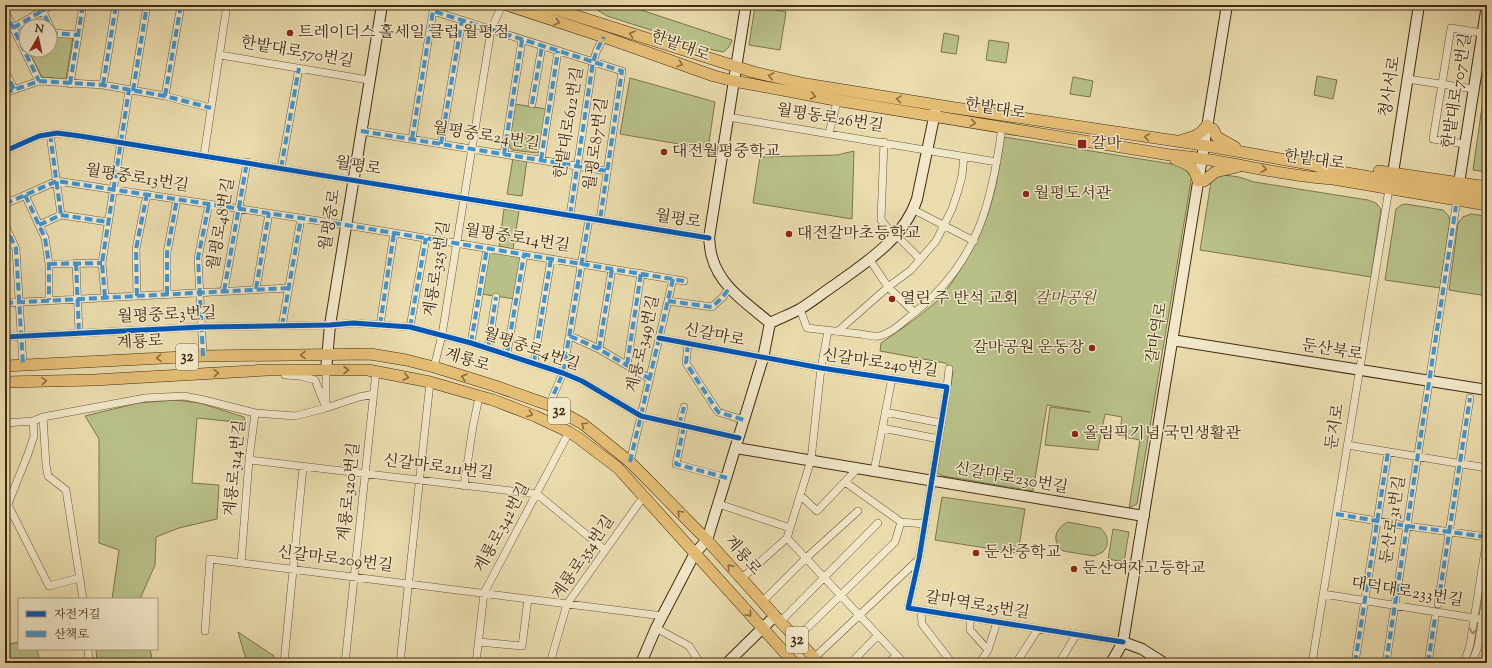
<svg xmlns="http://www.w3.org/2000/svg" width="1492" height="668" font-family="'Sorts Mill Goudy','Noto Serif KR',serif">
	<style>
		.green { fill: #b8c088; stroke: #7d754c }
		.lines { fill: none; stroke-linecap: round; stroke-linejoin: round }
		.street-casing { stroke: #6c5638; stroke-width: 8 }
		.secondary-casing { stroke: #422a11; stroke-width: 12 }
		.primary-casing { stroke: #422a11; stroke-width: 12 }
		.street { stroke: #f1e8ca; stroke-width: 7 }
		.secondary { stroke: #f1e8ca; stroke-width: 10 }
		.primary { stroke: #e5be76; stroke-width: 11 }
		.quiet { stroke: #3f96d3; stroke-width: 4; stroke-dasharray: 8 4; stroke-linecap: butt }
		.cycleway-casing { stroke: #f1e8ca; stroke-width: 8 }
		.cycleway { stroke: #0057b8; stroke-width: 5 }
		.oneway { stroke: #8b6d3e }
		.oneway2 { stroke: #9a896e }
		.poi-dot { fill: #8f2418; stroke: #f1e8ca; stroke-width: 1.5 }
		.labels { text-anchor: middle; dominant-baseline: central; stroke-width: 3; stroke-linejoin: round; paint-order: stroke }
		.shield { fill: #f1e8ca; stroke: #766348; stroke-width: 1 }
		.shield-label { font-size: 15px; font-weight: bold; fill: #422a11 }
		.poi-label { font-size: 16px; fill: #422a11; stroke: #f1e8ca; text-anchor: start }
		.street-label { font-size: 16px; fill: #422a11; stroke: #f1e8ca }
		.park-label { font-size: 16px; font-style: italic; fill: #5a4829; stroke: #f1e8ca }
	</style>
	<rect width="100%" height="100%" fill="#eadcad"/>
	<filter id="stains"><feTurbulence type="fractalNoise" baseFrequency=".005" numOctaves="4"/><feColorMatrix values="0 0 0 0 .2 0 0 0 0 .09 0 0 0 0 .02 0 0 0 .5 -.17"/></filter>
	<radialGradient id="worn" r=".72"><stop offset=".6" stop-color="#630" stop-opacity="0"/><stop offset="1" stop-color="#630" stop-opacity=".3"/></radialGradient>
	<!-- green -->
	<path class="green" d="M585 5H626L732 40C730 46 729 48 723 52L713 50 607 16 594 8Z
		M755 6 786 12 780 50 749 45Z
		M944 33 959 36 956 54 941 52Z
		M50 36 73 37 66 79 42 77 28 50H50Z
		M989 40 1009 43 1006 63 986 60Z
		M1487 72V172L1473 170Z
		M1317 76 1337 80 1333 99 1314 95Z
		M1073 77 1093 81 1090 97 1070 94Z
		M630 78 715 102 708 149 620 134Z
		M515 104 546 109 540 150 537 153 512 150 509 145Z
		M1004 137 1178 165 1185 168 1192 175 1137 504 1129 508 1140 440 1119 436 1122 417 1105 414 1098 450 1045 445 1050 407 1090 412 1047 405 1033 491 943 476 937 473 953 372 951 367 945 363 880 351 881 343C900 330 919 317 937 301 947 291 955 278 962 267 990 223 997 187 1004 137Z
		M854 151 852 219 753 203 760 157 837 155Z
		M513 158 527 160 522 196 507 194Z
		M1224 175 1239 177 1254 182 1368 200 1376 203 1381 209 1371 277 1200 250 1211 182 1213 178Z
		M1406 204 1443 210 1448 215 1450 221 1440 288 1385 280 1396 209 1401 205Z
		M504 209 519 211 513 249 499 246Z
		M1471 214 1487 216V296L1449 290 1458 223 1463 217Z
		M488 251 522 257 515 299 481 294Z
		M176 400 200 403 244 417 246 423 197 418 192 483 219 485 217 519 179 528 156 537 155 565 140 599H112L119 550 99 543V439L85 416 138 403Z
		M942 497 1025 509 1018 553 935 540Z
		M1068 522 1100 528C1108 534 1110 544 1103 552L1094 556 1063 551C1051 541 1055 528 1068 522Z
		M1113 529 1129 532 1124 562 1108 559Z
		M238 632 274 656 273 663H247Z
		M5 635 9 644 19 642V649H37L40 663H5Z
		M96 649H150L153 663H97Z"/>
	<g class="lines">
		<defs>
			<path id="street" d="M40 5 53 33
				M5 11 39 81
				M13 28 52 5
				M50 34 53 33 78 35
				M220 55 369 80
				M5 71 14 89
				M1407 79 1474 89
				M70 84 83 5
				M103 85 116 5
				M133 91 147 5
				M5 93 39 81 103 85 165 96 211 108
				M165 96 181 5
				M532 104 542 46
				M728 117 997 162
				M361 131 607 171
				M829 133 836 106 835 100
				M50 134 61 215
				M412 139 433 11 622 71 600 220
				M884 142 881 220 895 237
				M441 144 462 20
				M1465 144 1433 139 1451 28 1482 33
				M5 151 39 136 57 133 80 136 709 238
				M504 154 522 40
				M204 155 227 5
				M541 160 558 51
				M281 168 299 68
				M25 195 45 238 49 264V300
				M5 204 57 181 346 225 684 281
				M914 210 974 241
				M570 215 593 62 597 50 604 37
				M5 225 16 249 23 365
				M39 225 61 215 108 222
				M896 235 920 259
				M870 260 888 287 914 312
				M76 263 79 333
				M49 264 102 263
				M256 289 269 213
				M224 291 247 162
				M167 294V253L177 199
				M137 296 136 249 147 194
				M105 297 102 263 129 90
				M668 301 712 307 723 297 729 288
				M5 303 289 288
				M800 309 807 328C825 330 843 332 861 334 866 335 874 337 879 336 892 333 904 321 914 313 977 263 992 204 1002 127
				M380 325 394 233
				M282 326 301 218
				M410 327 426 238
				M837 332 888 287 911 270 936 241 952 209 958 191 962 176 964 156
				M570 336 599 349 650 379
				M5 337 202 327 330 325 353 323 410 327 471 343 563 373 582 381 641 416 739 438
				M659 338 821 368 947 387 919 559 908 608 1123 642
				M471 343 487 248
				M688 344 686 363 718 412 744 420
				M488 348 496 297
				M599 349 612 269
				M507 353 524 255
				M203 356 198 258 209 204
				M534 362 551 259
				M627 365 641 273
				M434 367 442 335 491 30 502 5
				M326 370V406
				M285 375 300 376 315 380 326 408
				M947 387 949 369
				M549 405 563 373 589 219
				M885 412 941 423
				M43 417 46 465 48 476 66 490 83 599
				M5 423 33 421 43 417 145 398 184 396 204 400 255 413 295 416 326 408 359 397 374 394
				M679 425 684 407
				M684 426 676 464 727 478
				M882 428 939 439
				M1347 445 1487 468
				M249 460 537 494 605 550
				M630 462 673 279
				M874 471 892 378
				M845 482 901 522 925 524
				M464 486 473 426 479 397
				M800 495 817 511 858 468
				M5 499 49 586 79 578
				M8 504 28 454 34 436 33 421
				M719 504 790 528
				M1336 514 1407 526 1487 537
				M787 538 904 663
				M241 563 249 460 255 413
				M741 579 787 538 811 460 821 368 828 331
				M1323 594 1487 620
				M762 602 806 558 858 511
				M1438 604 1470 398
				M921 611 922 624 952 663
				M970 618V630L988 650
				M780 622 878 523
				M656 628 689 646 700 663
				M205 631 210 559 663 616
				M802 633 895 542 901 522
				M479 642 522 646 528 599
				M88 649 89 663
				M814 658 919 559
				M284 663 303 467
				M345 663 376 372
				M400 663 430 382
				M476 663 484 593 569 432
				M550 663 567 604 644 496
				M851 663 878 635
				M889 663 896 655
				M980 663 988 650 997 622
				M1016 663 1038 629
				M1059 663 1076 635
				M1312 663 1388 195
				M1355 663 1388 452
				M1386 663 1456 206
				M1428 663 1435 618
				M1464 663 1470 645 1487 537
				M1472 663 1478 646 1487 591"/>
			<path id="secondary" d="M746 5 709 238C710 245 710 251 712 257 720 287 748 304 770 323
				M1393 173 1419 5
				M1459 183 1487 5
				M770 323C780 318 791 314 800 309 813 301 824 292 836 284 868 261 904 238 917 199L936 108
				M1172 340 1487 390
				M326 370 330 325 382 5
				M736 448 1144 516
				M1123 642 1142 649 1164 663
				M641 663 656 628 695 553 707 540 763 358 770 323
				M727 663 775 616
				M1111 663 1123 642 1227 5"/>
			<path id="primary" d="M507 5 604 37 714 76 734 81 835 100 1170 155C1225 159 1278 176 1333 179L1487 205
				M542 5 753 72 806 84 949 107 1196 144 1309 164 1335 171 1487 197
				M1213 129 1217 137 1235 147
				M1182 140C1194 137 1201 135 1207 125
				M1175 159C1188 164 1195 167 1198 181
				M1379 171 1487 187
				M1204 181 1215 172 1237 167
				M5 366 203 356 370 354 406 360 434 367 495 386 549 405 583 424 630 462 707 540 775 616 819 663
				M5 382 94 380 267 370H368L430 382 493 400 535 416 569 432 577 437 618 468 794 663"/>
		</defs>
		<!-- street casing -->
		<use href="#street" class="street-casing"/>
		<!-- secondary casing -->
		<use href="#secondary" class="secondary-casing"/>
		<!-- primary casing -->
		<use href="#primary" class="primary-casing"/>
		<!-- street -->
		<use href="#street" class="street"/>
		<!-- secondary -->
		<use href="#secondary" class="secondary"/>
		<!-- primary -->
		<use href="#primary" class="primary"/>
		<!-- quiet -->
		<path class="quiet" d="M40 5 53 33
			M5 11 39 81
			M13 28 52 5
			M50 34 53 33 78 35
			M5 71 14 89
			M70 84 83 5
			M103 85 116 5
			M133 91 147 5
			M5 93 39 81 103 85 165 96 211 108
			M165 96 181 5
			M532 104 542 46
			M361 131 607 171
			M50 134 61 215
			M412 139 433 11 622 71 600 220
			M441 144 462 20
			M504 154 522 40
			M541 160 558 51
			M281 168 299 68
			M25 195 45 238 49 264V300
			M5 204 57 181 346 225 684 281
			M570 215 593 62 597 50 604 37
			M5 225 16 249 23 365
			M39 225 61 215 108 222
			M76 263 79 333
			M49 264 102 263
			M256 289 269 213
			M224 291 247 162
			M167 294V253L177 199
			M137 296 136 249 147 194
			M105 297 102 263 129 90
			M668 301 712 307 723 297 729 288
			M5 303 289 288
			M380 325 394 233
			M282 326 301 218
			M410 327 426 238
			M570 336 599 349 650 379
			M471 343 487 248
			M688 344 686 363 718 412 744 420
			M488 348 496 297
			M599 349 612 269
			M507 353 524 255
			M203 356 198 258 209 204
			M534 362 551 259
			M627 365 641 273
			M549 405 563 373 589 219
			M679 425 684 407
			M684 426 676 464 727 478
			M630 462 673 279
			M1336 514 1407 526 1487 537
			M1438 604 1470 398
			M1355 663 1388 452
			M1386 663 1456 206
			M1428 663 1435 618"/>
		<defs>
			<path id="cycleway" d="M5 151 39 136 57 133 80 136 709 238
				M5 337 202 327 330 325 353 323 410 327 471 343 563 373 582 381 641 416 739 438
				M659 338 821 368 947 387 919 559 908 608 1123 642"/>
		</defs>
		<!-- cycleway casing -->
		<use href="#cycleway" class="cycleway-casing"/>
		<!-- cycleway -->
		<use href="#cycleway" class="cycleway"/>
	</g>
	<!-- one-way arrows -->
	<defs><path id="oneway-chevron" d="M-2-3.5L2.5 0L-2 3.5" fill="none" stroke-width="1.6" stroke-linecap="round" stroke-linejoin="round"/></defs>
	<g class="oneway">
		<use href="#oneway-chevron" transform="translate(557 22) rotate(18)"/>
		<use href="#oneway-chevron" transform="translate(632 34) rotate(-162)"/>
		<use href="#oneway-chevron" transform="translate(680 64) rotate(20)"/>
		<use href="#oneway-chevron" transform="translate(771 76) rotate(-168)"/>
		<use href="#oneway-chevron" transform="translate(813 96) rotate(11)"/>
		<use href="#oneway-chevron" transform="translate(899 99) rotate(-171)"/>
		<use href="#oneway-chevron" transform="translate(973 123) rotate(9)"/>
		<use href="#oneway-chevron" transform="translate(1147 137) rotate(-171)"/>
		<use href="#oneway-chevron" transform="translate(1264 169) rotate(11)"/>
		<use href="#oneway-chevron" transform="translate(303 355) rotate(179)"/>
		<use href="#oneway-chevron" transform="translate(159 358) rotate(177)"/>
		<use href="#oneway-chevron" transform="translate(346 370)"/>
		<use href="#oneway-chevron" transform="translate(216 373) rotate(-3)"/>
		<use href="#oneway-chevron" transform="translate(406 377) rotate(11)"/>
		<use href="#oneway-chevron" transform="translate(464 377) rotate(-163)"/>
		<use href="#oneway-chevron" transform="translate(44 381) rotate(-2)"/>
		<use href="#oneway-chevron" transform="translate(530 414) rotate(21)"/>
		<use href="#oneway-chevron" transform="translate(584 425) rotate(-145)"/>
		<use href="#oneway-chevron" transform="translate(680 513) rotate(-135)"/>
		<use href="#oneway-chevron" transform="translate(730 567) rotate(-131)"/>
		<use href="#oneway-chevron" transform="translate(749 614) rotate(49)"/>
	</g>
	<use class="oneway2" href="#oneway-chevron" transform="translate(1473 631) rotate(100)"/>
	<!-- markers -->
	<g class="poi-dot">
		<circle cx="290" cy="33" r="4"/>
		<rect x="1077" y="139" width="10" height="10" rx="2"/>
		<circle cx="664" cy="152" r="4"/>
		<circle cx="1026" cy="194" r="4"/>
		<circle cx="789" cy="234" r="4"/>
		<circle cx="892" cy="299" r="4"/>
		<circle cx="1092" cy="348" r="4"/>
		<circle cx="1075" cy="434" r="4"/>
		<circle cx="976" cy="553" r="4"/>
		<circle cx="1074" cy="569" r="4"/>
	</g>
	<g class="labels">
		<!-- shield labels -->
		<g class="shield">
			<rect x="176" y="344" width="22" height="26" rx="3"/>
			<rect x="548" y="398" width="22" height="26" rx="3"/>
			<rect x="786" y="627" width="22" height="26" rx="3"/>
		</g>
		<g class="shield-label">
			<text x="187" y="357">32</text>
			<text x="559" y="411">32</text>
			<text x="797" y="640">32</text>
		</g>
		<!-- poi labels -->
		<g class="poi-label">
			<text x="298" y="33">트레이더스 홀세일 클럽 월평점</text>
			<text x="1091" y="144">갈마</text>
			<text x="672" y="152">대전월평중학교</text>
			<text x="1034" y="194">월평도서관</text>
			<text x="797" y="234">대전갈마초등학교</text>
			<text x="900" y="299">열린 주 반석 교회</text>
			<text x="1084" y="348" text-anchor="end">갈마공원 운동장</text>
			<text x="1083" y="434">올림픽기념 국민생활관</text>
			<text x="984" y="553">둔산중학교</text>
			<text x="1082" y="569">둔산여자고등학교</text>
		</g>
		<!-- street labels -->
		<g class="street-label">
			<text transform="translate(680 47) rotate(20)">한밭대로</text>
			<text transform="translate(297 53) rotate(10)">한밭대로570번길</text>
			<text transform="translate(1391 87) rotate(-81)">청사서로</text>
			<text transform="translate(1458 91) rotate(-81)">한밭대로707번길</text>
			<text transform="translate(995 110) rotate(9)">한밭대로</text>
			<text transform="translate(830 119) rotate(9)">월평동로26번길</text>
			<text transform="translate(570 123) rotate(-81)">한밭대로612번길</text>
			<text transform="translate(486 137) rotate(9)">월평중로24번길</text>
			<text transform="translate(597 144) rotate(-82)">월평로87번길</text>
			<text transform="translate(1314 161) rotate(8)">한밭대로</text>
			<text transform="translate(358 167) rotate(9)">월평로</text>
			<text transform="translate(137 179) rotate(9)">월평중로13번길</text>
			<text transform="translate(331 220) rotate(-81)">월평중로</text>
			<text transform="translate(678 220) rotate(9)">월평로</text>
			<text transform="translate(222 224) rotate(-80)">월평로48번길</text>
			<text transform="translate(517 239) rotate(9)">월평중로14번길</text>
			<text transform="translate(438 269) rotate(-81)">계룡로325번길</text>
			<text transform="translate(167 316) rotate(-2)">월평중로3번길</text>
			<text transform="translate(1158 333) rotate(-81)">갈마역로</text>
			<text transform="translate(714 336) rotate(11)">신갈마로</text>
			<text transform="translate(140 343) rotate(-3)">계룡로</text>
			<text transform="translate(644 344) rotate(-77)">계룡로349번길</text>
			<text transform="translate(531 350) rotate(19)">월평중로4번길</text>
			<text transform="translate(1332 351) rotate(9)">둔산북로</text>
			<text transform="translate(467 361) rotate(17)">계룡로</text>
			<text transform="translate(880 364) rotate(8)">신갈마로240번길</text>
			<text transform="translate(1336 427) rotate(-81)">둔지로</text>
			<text transform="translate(236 468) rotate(-84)">계룡로314번길</text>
			<text transform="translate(438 468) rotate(7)">신갈마로211번길</text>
			<text transform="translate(1011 479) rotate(10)">신갈마로230번길</text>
			<text transform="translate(350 492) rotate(-84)">계룡로320번길</text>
			<text transform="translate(1394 520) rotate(-81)">둔산로31번길</text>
			<text transform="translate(503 528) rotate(-62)">계룡로342번길</text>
			<text transform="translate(742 556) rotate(49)">계룡로</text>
			<text transform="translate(584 558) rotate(-56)">계룡로354번길</text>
			<text transform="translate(335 560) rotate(7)">신갈마로209번길</text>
			<text transform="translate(1407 593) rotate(9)">대덕대로233번길</text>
			<text transform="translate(977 606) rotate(9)">갈마역로25번길</text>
		</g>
		<!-- park labels -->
		<g class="park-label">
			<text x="1065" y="299">갈마공원</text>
		</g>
	</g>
	<!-- margin -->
	<rect width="1492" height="668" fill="none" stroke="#eadcad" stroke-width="20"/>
	<rect x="6" y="6" width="1480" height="656" fill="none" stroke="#422a11" stroke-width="2"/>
	<rect x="10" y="10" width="1472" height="648" fill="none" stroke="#422a11"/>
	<!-- legend -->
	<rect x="18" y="598" width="140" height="52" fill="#f1e8ca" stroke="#ab9c80"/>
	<rect x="26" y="611" width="20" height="6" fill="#0057b8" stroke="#ab9c80"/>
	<text x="54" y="618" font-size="12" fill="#422a11">자전거길</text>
	<rect x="26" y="631" width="20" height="6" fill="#3f96d3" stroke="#ab9c80"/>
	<text x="54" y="638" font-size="12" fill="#422a11">산책로</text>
	<!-- north arrow -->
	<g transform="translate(38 38) rotate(9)"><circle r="19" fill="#f1e8ca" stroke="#ab9c80"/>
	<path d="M0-3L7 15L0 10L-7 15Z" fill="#8f2418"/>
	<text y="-6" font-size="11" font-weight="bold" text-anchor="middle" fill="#422a11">N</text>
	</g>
	<rect width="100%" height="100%" filter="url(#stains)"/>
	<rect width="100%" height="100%" fill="url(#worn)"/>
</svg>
